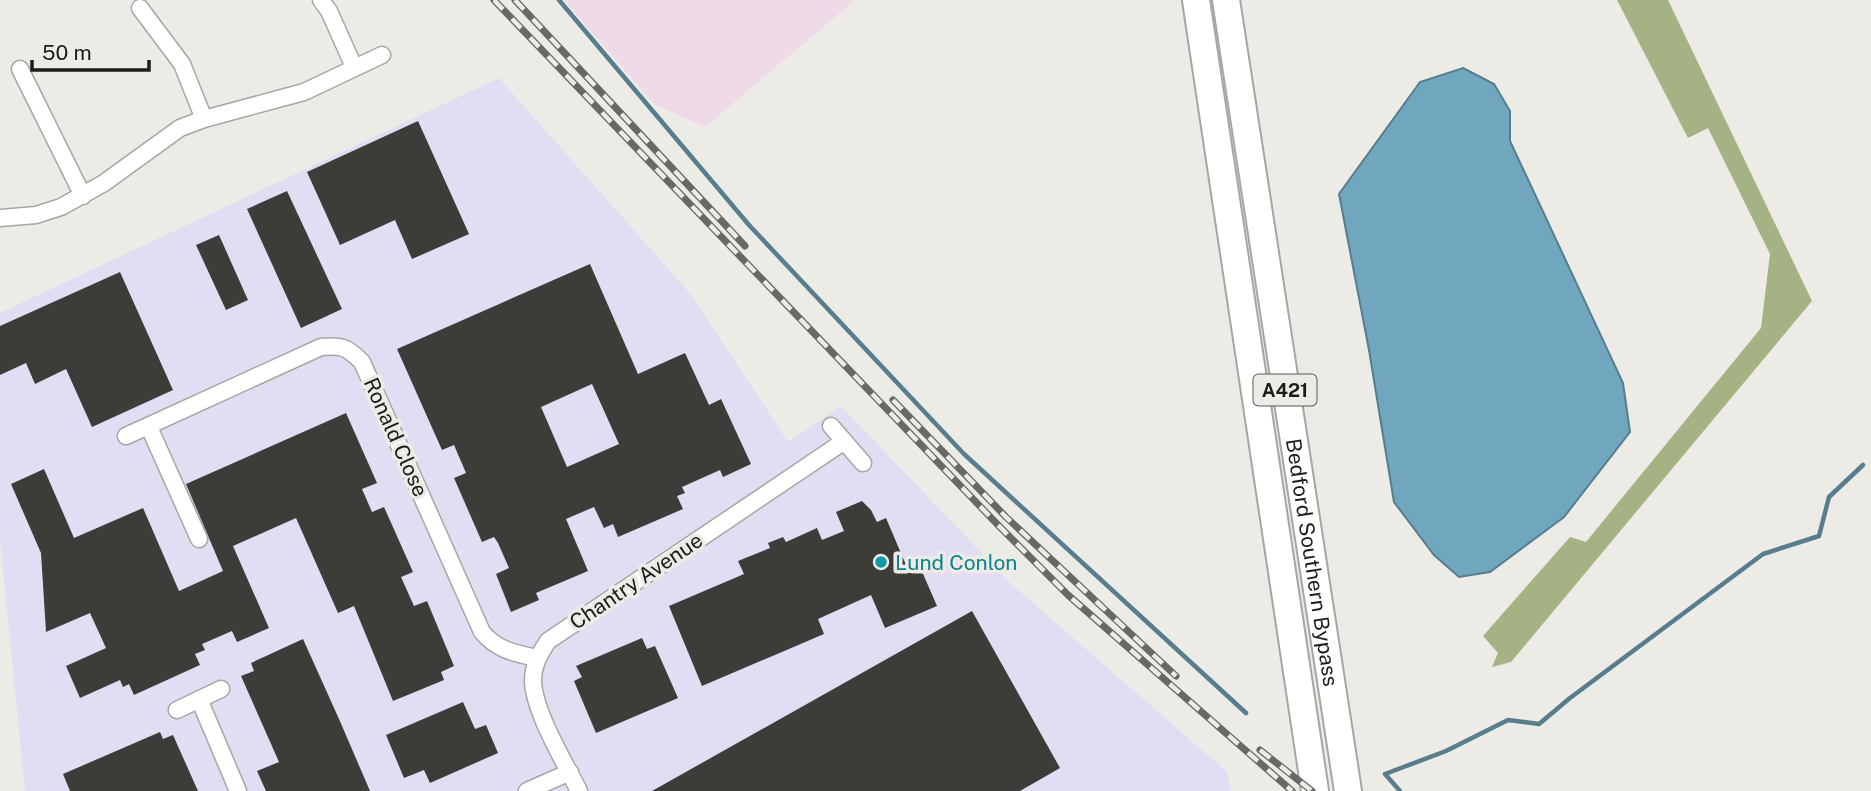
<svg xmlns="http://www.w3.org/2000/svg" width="1871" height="791" font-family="'Public Sans',sans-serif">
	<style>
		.commercial { fill: #efdae8 }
		.industrial { fill: #e2ddf3 }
		.forest { fill: #a5b283 }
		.water { fill: #71a7be; stroke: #587d8d; stroke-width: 2 }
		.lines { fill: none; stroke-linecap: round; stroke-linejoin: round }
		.stream { stroke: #587d8d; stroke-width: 4.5 }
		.building { fill: #3d3c38; fill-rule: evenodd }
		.minor-casing { stroke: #a7a6a1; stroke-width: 19 }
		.trunk-casing { stroke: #a7a6a1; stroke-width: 30 }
		.minor { stroke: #fff; stroke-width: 16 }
		.trunk { stroke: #fff; stroke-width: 26 }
		.rail-casing { stroke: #686864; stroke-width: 7 }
		.rail { stroke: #ecebe5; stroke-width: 4.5; stroke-dasharray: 13; stroke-linecap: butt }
		.culture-dot { fill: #0f9aa8; stroke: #ecebe5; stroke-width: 2.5 }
		.labels { text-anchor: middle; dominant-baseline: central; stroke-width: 7; stroke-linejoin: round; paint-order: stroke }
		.shield { fill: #ecebe5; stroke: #5a5a57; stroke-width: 2 }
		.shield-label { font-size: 19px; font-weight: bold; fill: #1c1c1a }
		.street-label { font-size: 21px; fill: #1c1c1a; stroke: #ecebe5 }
		.culture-label { font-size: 21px; fill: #0d838f; stroke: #ecebe5; text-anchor: start }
	</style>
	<rect width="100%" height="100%" fill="#ecebe5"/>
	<!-- commercial -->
	<path class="commercial" d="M564 0H855L705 127 654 104Z"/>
	<!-- industrial -->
	<path class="industrial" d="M499 78 692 296 788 442 841 406 1010 583 1227 772 1231 791H25L0 540V313Z"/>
	<!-- forest -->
	<path class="forest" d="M1617 0H1668L1812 301 1511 662 1492 667 1498 653 1483 636 1570 537 1586 542 1761 328 1770 254 1708 128 1688 138Z"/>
	<!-- water -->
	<path class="water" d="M1463 68 1494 84 1510 111V141L1623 383 1630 432 1564 517 1490 572 1459 577 1434 555 1394 502 1369 350 1339 194 1420 82Z"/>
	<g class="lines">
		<!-- stream -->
		<path class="stream" d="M559 0 749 225 964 454 1246 713
			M1400 791 1385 774 1446 751 1508 720 1539 724 1570 698 1763 554 1819 536 1829 497 1863 465"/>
	</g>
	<!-- building -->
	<path class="building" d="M418 121 469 234 412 259 395 220 340 245 307 172Z
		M287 191 342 309 301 328 247 209Z
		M219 235 248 300 226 310 196 245Z
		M590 264 638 374 685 353 709 405 721 399 751 464 723 477 720 470 682 487 685 493 677 496 683 509 618 537 613 524 604 528 594 507 566 519 588 571 536 593 539 600 511 612 496 574 509 568 498 543 494 537 482 542 454 478 466 473 454 445 442 450 397 349ZM592 384 619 444 567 467 541 407Z
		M120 272 173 390 92 427 66 369 35 384 26 363 0 375V326Z
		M346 413 377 483 362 489 372 512 384 507 413 572 401 577 414 606 427 601 454 666 441 672 444 680 393 701 354 606 338 613 296 518 233 546 269 628 237 642 232 631 202 644 205 650 195 654 200 665 134 695 129 684 123 687 120 680 80 698 66 666 106 648 90 613 46 632 41 553 11 484 44 469 74 538 143 508 179 591 223 571 186 484Z
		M862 501 871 510 877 522 886 518 906 565 917 560 937 606 885 628 871 595 818 619 824 634 702 686 669 606 744 574 738 561 770 548 768 543 783 537 786 542 817 528 822 540 844 531 836 512Z
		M972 611 1060 768 1020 791H652Z
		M642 638 647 649 655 646 678 698 596 733 574 681 582 677 576 666Z
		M303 639 339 719 370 791H266L257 771 279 762 241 676 254 671 251 663Z
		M463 702 475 729 486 725 498 753 430 783 424 770 404 778 386 735Z
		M160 732 163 739 173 735 198 791H70L63 774Z"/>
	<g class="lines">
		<defs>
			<path id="minor" d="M321 0 329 11 354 67
				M140 8 182 64 204 119
				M20 69 83 196
				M0 218 36 215 61 207 104 183 180 128 204 119 304 92 382 55
				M831 426 863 463
				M149 427 199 539
				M126 436 321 347C342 345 347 347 362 362L482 632C497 650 514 653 537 658
				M199 699 238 791
				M177 710 221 689
				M527 791 570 772
				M579 791C565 763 534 712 533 681 533 665 540 653 548 641L843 442"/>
			<g id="trunk">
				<path d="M1196 0 1315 791"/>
				<path id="s1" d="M1226 0 1348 791"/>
			</g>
		</defs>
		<!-- minor casing -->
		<use href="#minor" class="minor-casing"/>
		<!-- trunk casing -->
		<use href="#trunk" class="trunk-casing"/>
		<!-- minor -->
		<use href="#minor" class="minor"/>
		<!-- trunk -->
		<use href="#trunk" class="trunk"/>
		<defs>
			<path id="rail" d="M494 0 998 525 1068 595 1292 791
				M515 0 745 246
				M893 400 1006 517 1176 676
				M1260 750 1312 791"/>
		</defs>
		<!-- rail casing -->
		<use href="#rail" class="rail-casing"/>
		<!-- rail -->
		<use href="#rail" class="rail"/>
	</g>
	<!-- markers -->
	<circle class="culture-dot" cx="881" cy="562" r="7"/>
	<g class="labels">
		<!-- shield labels -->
		<rect class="shield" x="1253.5" y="374.5" width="63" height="31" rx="5"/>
		<g class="shield-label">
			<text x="1285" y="390">A421</text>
		</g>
		<!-- street labels -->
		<g class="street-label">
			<text transform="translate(396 437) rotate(66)">Ronald Close</text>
			<text stroke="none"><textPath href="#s1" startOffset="569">Bedford Southern Bypass</textPath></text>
			<text transform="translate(636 581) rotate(-34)">Chantry Avenue</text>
		</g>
		<!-- culture labels -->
		<g class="culture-label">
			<text x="895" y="562">Lund Conlon</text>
		</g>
	</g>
	<!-- scale -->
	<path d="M32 60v10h117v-10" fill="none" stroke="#1c1c1a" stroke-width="3.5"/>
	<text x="42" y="60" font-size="21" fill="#1c1c1a" stroke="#ecebe5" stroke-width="5" paint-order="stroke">50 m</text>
</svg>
